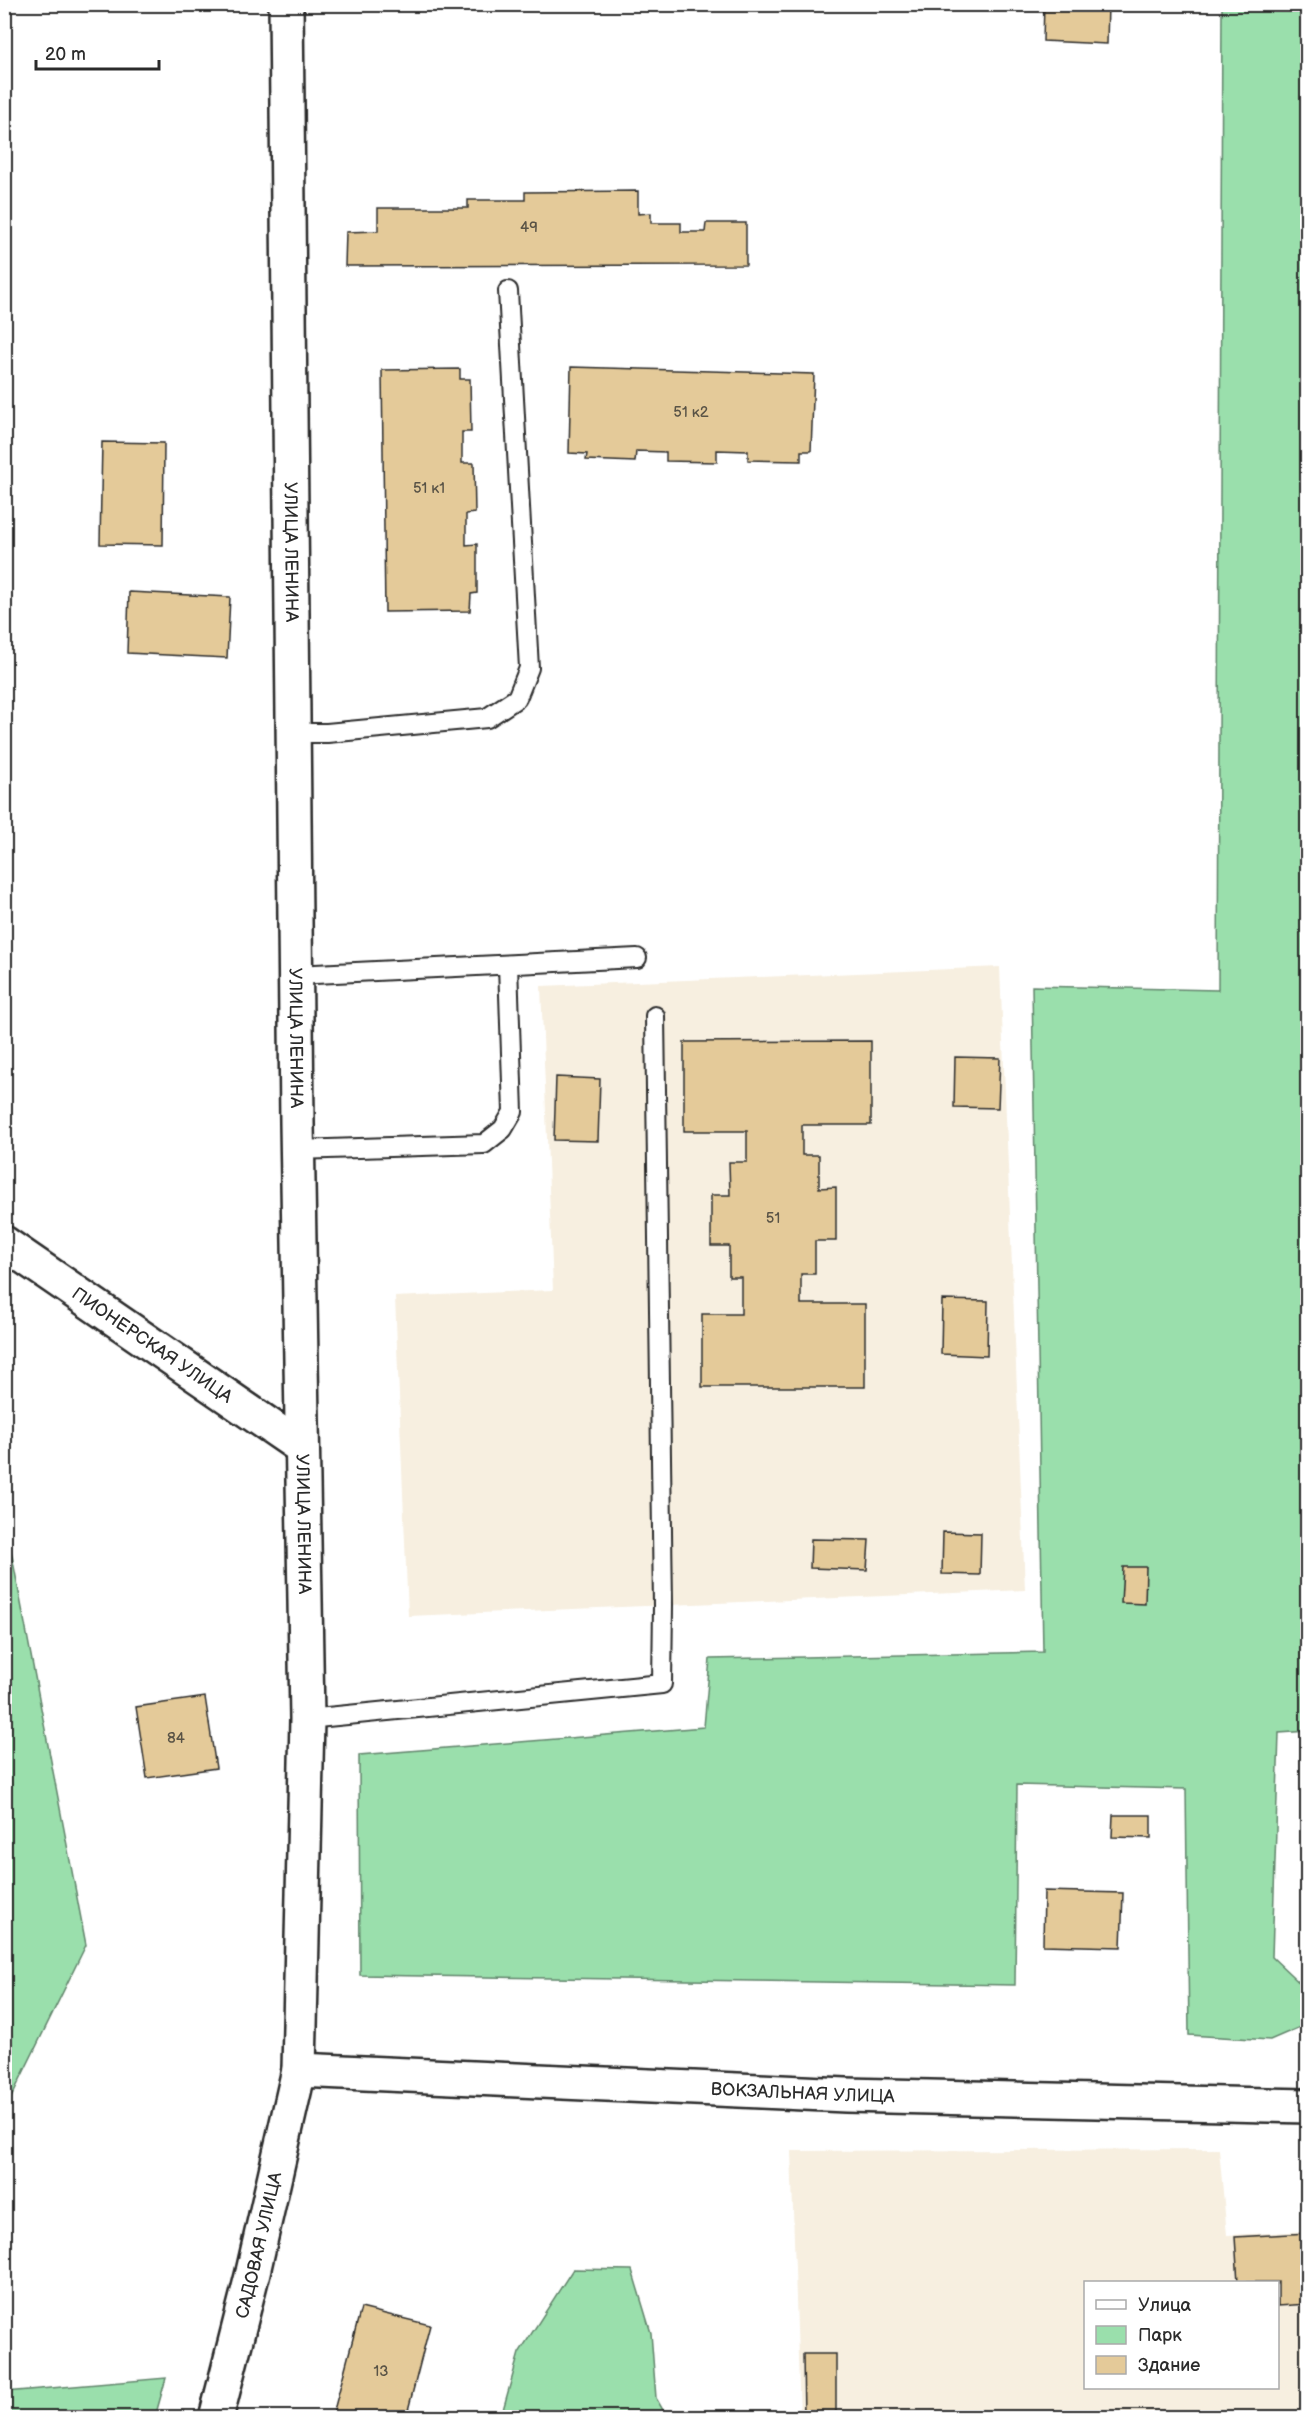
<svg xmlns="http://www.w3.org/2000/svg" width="1312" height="2422" font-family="'Balsamiq Sans',sans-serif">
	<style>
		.built { fill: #f7efe0; fill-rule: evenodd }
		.green { fill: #9adfac; stroke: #62856c; stroke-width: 1.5 }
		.building { fill: #e4ca99; stroke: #2b2b2b; stroke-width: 1.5 }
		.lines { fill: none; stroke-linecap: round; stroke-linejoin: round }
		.lane-casing { stroke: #2b2b2b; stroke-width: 22 }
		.street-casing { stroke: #2b2b2b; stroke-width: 38 }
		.secondary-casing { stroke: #2b2b2b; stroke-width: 38 }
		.lane { stroke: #fff; stroke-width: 18 }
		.street { stroke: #fff; stroke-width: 33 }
		.secondary { stroke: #fff; stroke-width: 33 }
		.labels { text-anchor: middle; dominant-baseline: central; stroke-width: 6; stroke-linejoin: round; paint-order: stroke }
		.number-label { font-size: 15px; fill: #595346 }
		.street-label { font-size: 18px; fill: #2b2b2b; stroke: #fff }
	</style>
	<rect width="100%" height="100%" fill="#fff"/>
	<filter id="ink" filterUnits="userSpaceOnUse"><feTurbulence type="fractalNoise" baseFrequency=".0167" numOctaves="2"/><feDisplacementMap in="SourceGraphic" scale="12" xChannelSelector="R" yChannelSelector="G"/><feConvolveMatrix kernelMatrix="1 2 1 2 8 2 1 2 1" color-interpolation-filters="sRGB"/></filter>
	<g filter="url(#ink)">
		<!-- built -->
		<path class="built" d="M1000 967 1025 1590 408 1616 395 1297 553 1290 541 986Z
			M1219 2149 1227 2235 1307 2231V2417H800L791 2151ZM1086 2282H1278V2388H1086Z"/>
		<!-- green -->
		<path class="green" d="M1222 5H1307L1308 1731 1279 1733 1272 1957 1307 1990V2024L1270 2040 1189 2035 1186 1789 1017 1785 1015 1985 360 1975 359 1755 704 1727 710 1659 1043 1652 1032 986 1218 990Z
			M5 1519 86 1945 5 2110H4Z
			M573 2269 632 2270 651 2333 656 2398 667 2417H501L519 2353Z
			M166 2378 155 2417H5V2392Z"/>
		<!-- building -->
		<path class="building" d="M1044 4H1108L1107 44 1043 41Z
			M638 191V214L651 213V223H681V232H705L706 223H746V265L345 266 346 232 378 231V208H468V200H525V192Z
			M571 367 814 374 811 451H801V461L748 460V451L717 450V462L666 461V452L636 451 635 462 586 460 587 454 569 453Z
			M460 369V379H470L471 432H462V463H474L475 513 466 514V545L477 544V593L471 594 470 611 385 612 382 370Z
			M102 442 164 443 163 545 100 544Z
			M129 592 230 597 227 658 127 653Z
			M871 1041V1125H802V1155H819V1188L836 1187V1241H815V1274H801V1304H865V1387H702V1314H741V1277H729V1246H711V1195H730L729 1162H747V1131H684V1042Z
			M955 1057 1000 1058 998 1108 954 1107Z
			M556 1077 600 1079 598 1141 554 1140Z
			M942 1300 988 1301 987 1356 941 1354Z
			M943 1532 981 1533 980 1575 942 1574Z
			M811 1539 869 1540 867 1570 810 1568Z
			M1123 1567H1146L1145 1604 1121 1603Z
			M205 1697 216 1768 147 1778 136 1707Z
			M1113 1815H1151V1838L1112 1837Z
			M1044 1891 1123 1893 1121 1947 1043 1945Z
			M1308 2233V2304L1278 2306V2282H1238L1235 2237Z
			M361 2308 430 2325 406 2418H332Z
			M803 2354H836V2418H804Z"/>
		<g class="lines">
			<defs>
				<path id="lane" d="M293 733H327L487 718 517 698 529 668 508 291
					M295 975 637 958
					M297 1150 484 1144 503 1129 513 1112 508 965
					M307 1719 662 1684 663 1605 655 1016"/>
				<g id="street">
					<path id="s1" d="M4 1243 301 1447"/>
					<path id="s2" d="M216 2418 253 2272 299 2070 846 2095 1308 2106"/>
				</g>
				<g id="secondary">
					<path id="s3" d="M286 4 297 1123 307 1719 299 2070"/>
				</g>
			</defs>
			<!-- lane casing -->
			<use href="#lane" class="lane-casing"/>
			<!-- street casing -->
			<use href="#street" class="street-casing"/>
			<!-- secondary casing -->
			<use href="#secondary" class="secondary-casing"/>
			<!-- lane -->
			<use href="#lane" class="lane"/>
			<!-- street -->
			<use href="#street" class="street"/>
			<!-- secondary -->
			<use href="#secondary" class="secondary"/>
		</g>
	</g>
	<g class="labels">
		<!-- number labels -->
		<g class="number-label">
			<text x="529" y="227">49</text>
			<text x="691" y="412">51 к2</text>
			<text x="429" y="488">51 к1</text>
			<text x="773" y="1218">51</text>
			<text x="176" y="1738">84</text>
			<text x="381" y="2371">13</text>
		</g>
		<!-- street labels -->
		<g class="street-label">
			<text stroke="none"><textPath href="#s3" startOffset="548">УЛИЦА ЛЕНИНА</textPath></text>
			<text stroke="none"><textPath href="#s3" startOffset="1034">УЛИЦА ЛЕНИНА</textPath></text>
			<text stroke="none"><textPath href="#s1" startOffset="180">ПИОНЕРСКАЯ УЛИЦА</textPath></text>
			<text stroke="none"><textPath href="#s3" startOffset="1520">УЛИЦА ЛЕНИНА</textPath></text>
			<text stroke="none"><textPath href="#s2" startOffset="862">ВОКЗАЛЬНАЯ УЛИЦА</textPath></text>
			<text stroke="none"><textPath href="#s2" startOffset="178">САДОВАЯ УЛИЦА</textPath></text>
		</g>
	</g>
	<!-- margin -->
	<rect width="1312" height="2422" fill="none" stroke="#fff" stroke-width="24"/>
	<rect x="12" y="12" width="1288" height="2398" fill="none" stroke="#2b2b2b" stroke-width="2" filter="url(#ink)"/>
	<!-- legend -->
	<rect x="1084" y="2281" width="195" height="108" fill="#ffffff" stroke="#aaaaaa" stroke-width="1.5"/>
	<rect x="1096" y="2300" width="30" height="9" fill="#ffffff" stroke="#aaaaaa" stroke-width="1.5"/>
	<text x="1138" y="2311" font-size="18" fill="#2b2b2b">Улица</text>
	<rect x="1096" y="2326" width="30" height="18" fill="#9adfac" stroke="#aaaaaa" stroke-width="1.5"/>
	<text x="1138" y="2341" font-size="18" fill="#2b2b2b">Парк</text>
	<rect x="1096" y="2356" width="30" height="18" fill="#e4ca99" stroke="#aaaaaa" stroke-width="1.5"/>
	<text x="1138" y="2371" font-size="18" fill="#2b2b2b">Здание</text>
	<!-- scale -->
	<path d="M36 60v9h123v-9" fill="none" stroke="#2b2b2b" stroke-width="3"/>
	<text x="45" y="60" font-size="18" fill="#2b2b2b" stroke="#ffffff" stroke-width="4.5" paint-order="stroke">20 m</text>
</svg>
